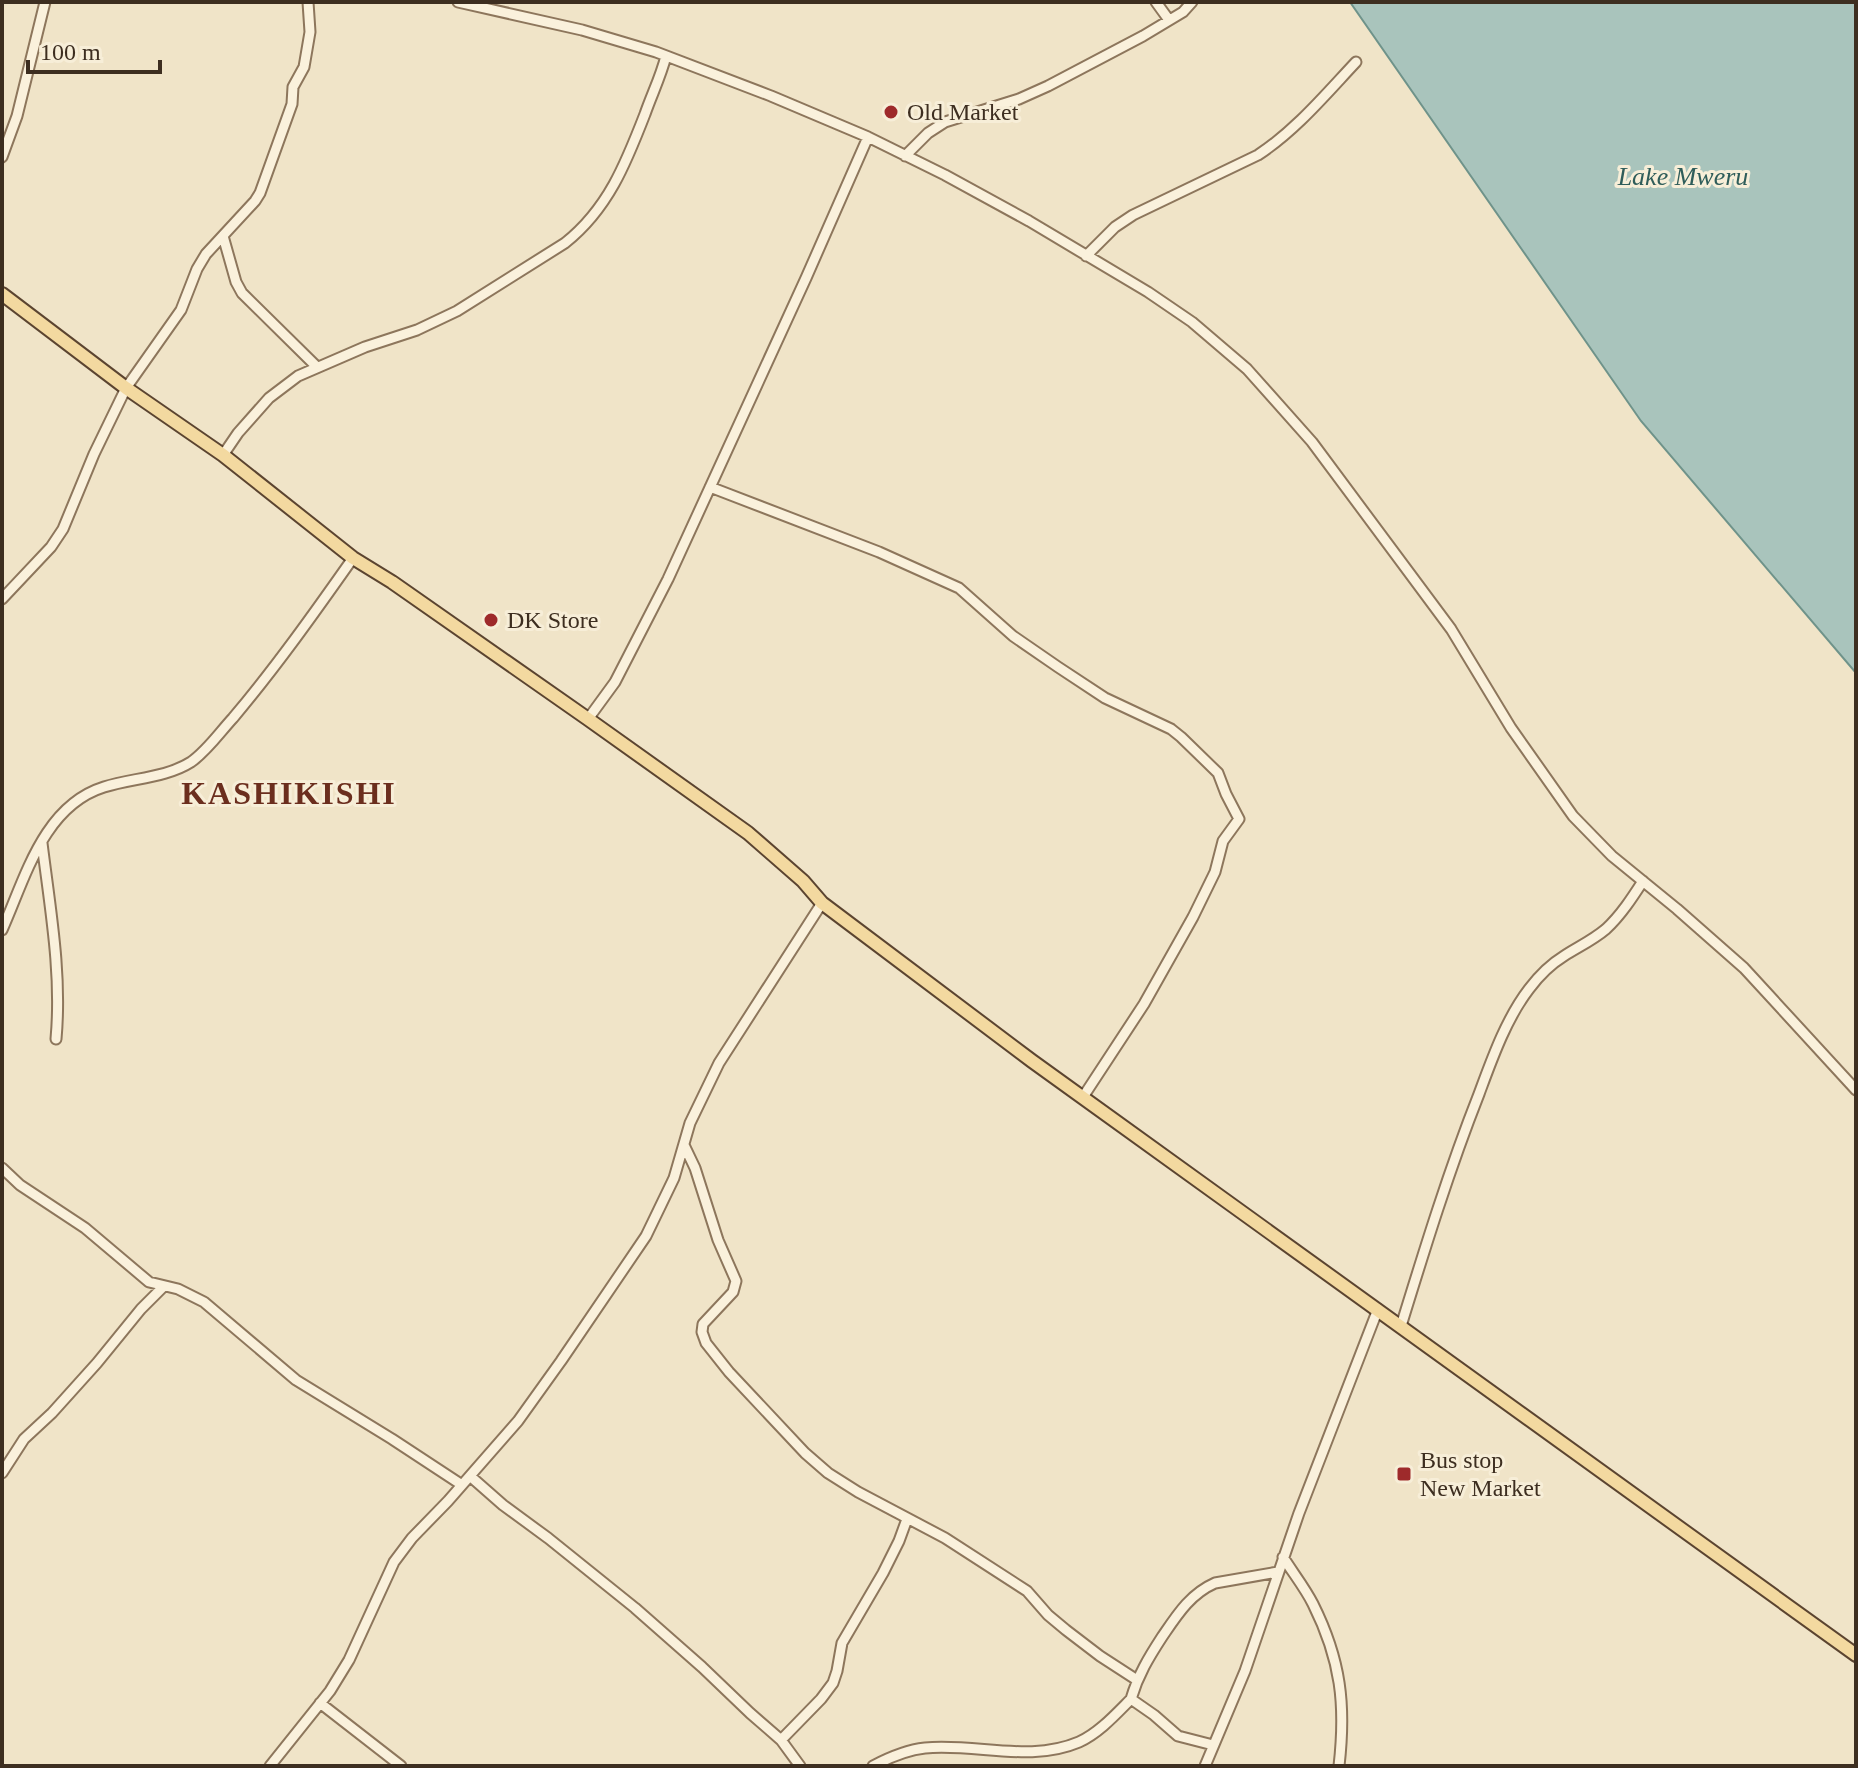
<svg xmlns="http://www.w3.org/2000/svg" width="1858" height="1768" font-family="'Times New Roman',serif">
	<style>
		.water { fill: #a9c4bc; stroke: #6f938a; stroke-width: 2 }
		.lines { fill: none; stroke-linecap: round; stroke-linejoin: round }
		.minor-casing { stroke: #8d765c; stroke-width: 13 }
		.major-casing { stroke: #5b4430; stroke-width: 16 }
		.minor { stroke: #faf1dc; stroke-width: 9 }
		.major { stroke: #f3d9a0; stroke-width: 12 }
		.poi-dot { fill: #9e2a2b; stroke: #f7eed8; stroke-width: 3 }
		.labels { text-anchor: middle; dominant-baseline: central; stroke-width: 6; stroke-linejoin: round; paint-order: stroke }
		.poi-label { font-size: 24px; fill: #3d2e20; stroke: #f7eed8; text-anchor: start }
		.water-label { font-size: 26px; font-style: italic; fill: #2f5d5a; stroke: #f7eed8 }
		.district-label { font-size: 32px; font-weight: bold; letter-spacing: 2px; fill: #6b2e1e; stroke: #f7eed8 }
	</style>
	<rect width="100%" height="100%" fill="#f0e4c8"/>
	<!-- water -->
	<path class="water" d="M1350 2H1856V673L1641 421Z"/>
	<g class="lines">
		<defs>
			<path id="minor" d="M458 2 582 30 656 52 771 96 868 137 945 175 1029 221 1148 292 1192 322 1247 369 1312 442 1451 629 1511 728 1573 816 1612 856 1677 909 1744 968 1856 1090
				M1156 2 1169 20
				M905 156 928 133 945 122 1019 99 1048 86 1143 36 1183 12 1192 2
				M2 157 17 116 45 2
				M223 236 236 282 242 293 317 367
				M1086 256 1115 227 1133 215 1258 155C1296 130 1325 95 1356 62
				M223 455 238 433 269 398 298 376 365 347 417 330 457 311 565 243C608 209 626 163 645 114 652 94 661 76 666 56
				M710 487 879 552 959 588 1013 636 1058 667 1105 698 1171 729 1181 737 1218 773 1226 794 1239 819 1223 841 1215 872 1193 917 1144 1004 1083 1097
				M2 599 51 547 63 529 94 454 126 388 181 310 197 269 206 254 255 201 260 193 292 104 293 87 304 67 310 32 308 2
				M588 719 615 682 668 579 806 278 868 137
				M42 843C50 908 62 973 56 1039
				M2 930C25 879 43 806 104 787 132 778 166 778 191 762 207 751 220 732 233 718 276 667 315 612 353 558
				M684 1145 695 1168 718 1240 736 1281 733 1292 703 1324 702 1332 706 1343 729 1372 805 1453 828 1473 858 1492 945 1538 1027 1591 1048 1615 1066 1630 1100 1656 1137 1680
				M2 1168 20 1185 85 1228 149 1282 178 1289 204 1302 296 1380 392 1439 462 1485
				M1401 1326C1425 1248 1449 1170 1479 1094 1492 1059 1506 1019 1529 989 1538 977 1551 964 1564 956 1578 947 1593 940 1606 929 1621 915 1632 898 1643 881
				M2 1473 24 1439 52 1413 97 1363 141 1309 163 1287
				M470 1476 503 1505 548 1538 635 1608 702 1667 750 1713 781 1740 800 1766
				M1283 1557C1293 1573 1305 1588 1313 1604 1341 1660 1346 1705 1339 1766
				M1131 1699C1138 1675 1149 1657 1162 1637 1177 1615 1190 1594 1215 1583L1278 1572
				M320 1703 401 1766
				M781 1740 821 1699 833 1683 837 1671 842 1643 883 1573 899 1541 907 1519
				M270 1766 330 1691 349 1660 394 1562 412 1538 448 1501 518 1421 561 1361 646 1236 674 1178 690 1123 719 1063 822 903
				M873 1766C890 1757 906 1750 925 1748 976 1743 1030 1763 1079 1742 1099 1733 1116 1714 1131 1699L1154 1715 1178 1736 1213 1745
				M1205 1766 1245 1671 1299 1513 1378 1309"/>
			<path id="major" d="M2 294 126 388 223 455 353 558 392 582 588 719 748 833 803 881 822 903 1032 1061 1856 1655"/>
		</defs>
		<!-- minor casing -->
		<use href="#minor" class="minor-casing"/>
		<!-- major casing -->
		<use href="#major" class="major-casing"/>
		<!-- minor -->
		<use href="#minor" class="minor"/>
		<!-- major -->
		<use href="#major" class="major"/>
	</g>
	<!-- markers -->
	<g class="poi-dot">
		<circle cx="891" cy="112" r="8"/>
		<circle cx="491" cy="620" r="8"/>
		<rect x="1396" y="1466" width="16" height="16" rx="4"/>
	</g>
	<g class="labels">
		<!-- poi labels -->
		<g class="poi-label">
			<text x="907" y="112">Old Market</text>
			<text x="507" y="620">DK Store</text>
			<text x="1420" y="1460">Bus stop<tspan x="1420" dy="28">New Market</tspan></text>
		</g>
		<!-- water labels -->
		<g class="water-label">
			<text x="1683" y="176">Lake Mweru</text>
		</g>
		<!-- district labels -->
		<g class="district-label">
			<text x="289" y="793">KASHIKISHI</text>
		</g>
	</g>
	<!-- border -->
	<rect width="1858" height="1768" fill="none" stroke="#3d2e20" stroke-width="8"/>
	<!-- scale -->
	<path d="M28 60v12h132v-12" fill="none" stroke="#3d2e20" stroke-width="4"/>
	<text x="40" y="60" font-size="24" fill="#3d2e20" stroke="#f7eed8" stroke-width="6" paint-order="stroke">100 m</text>
</svg>
